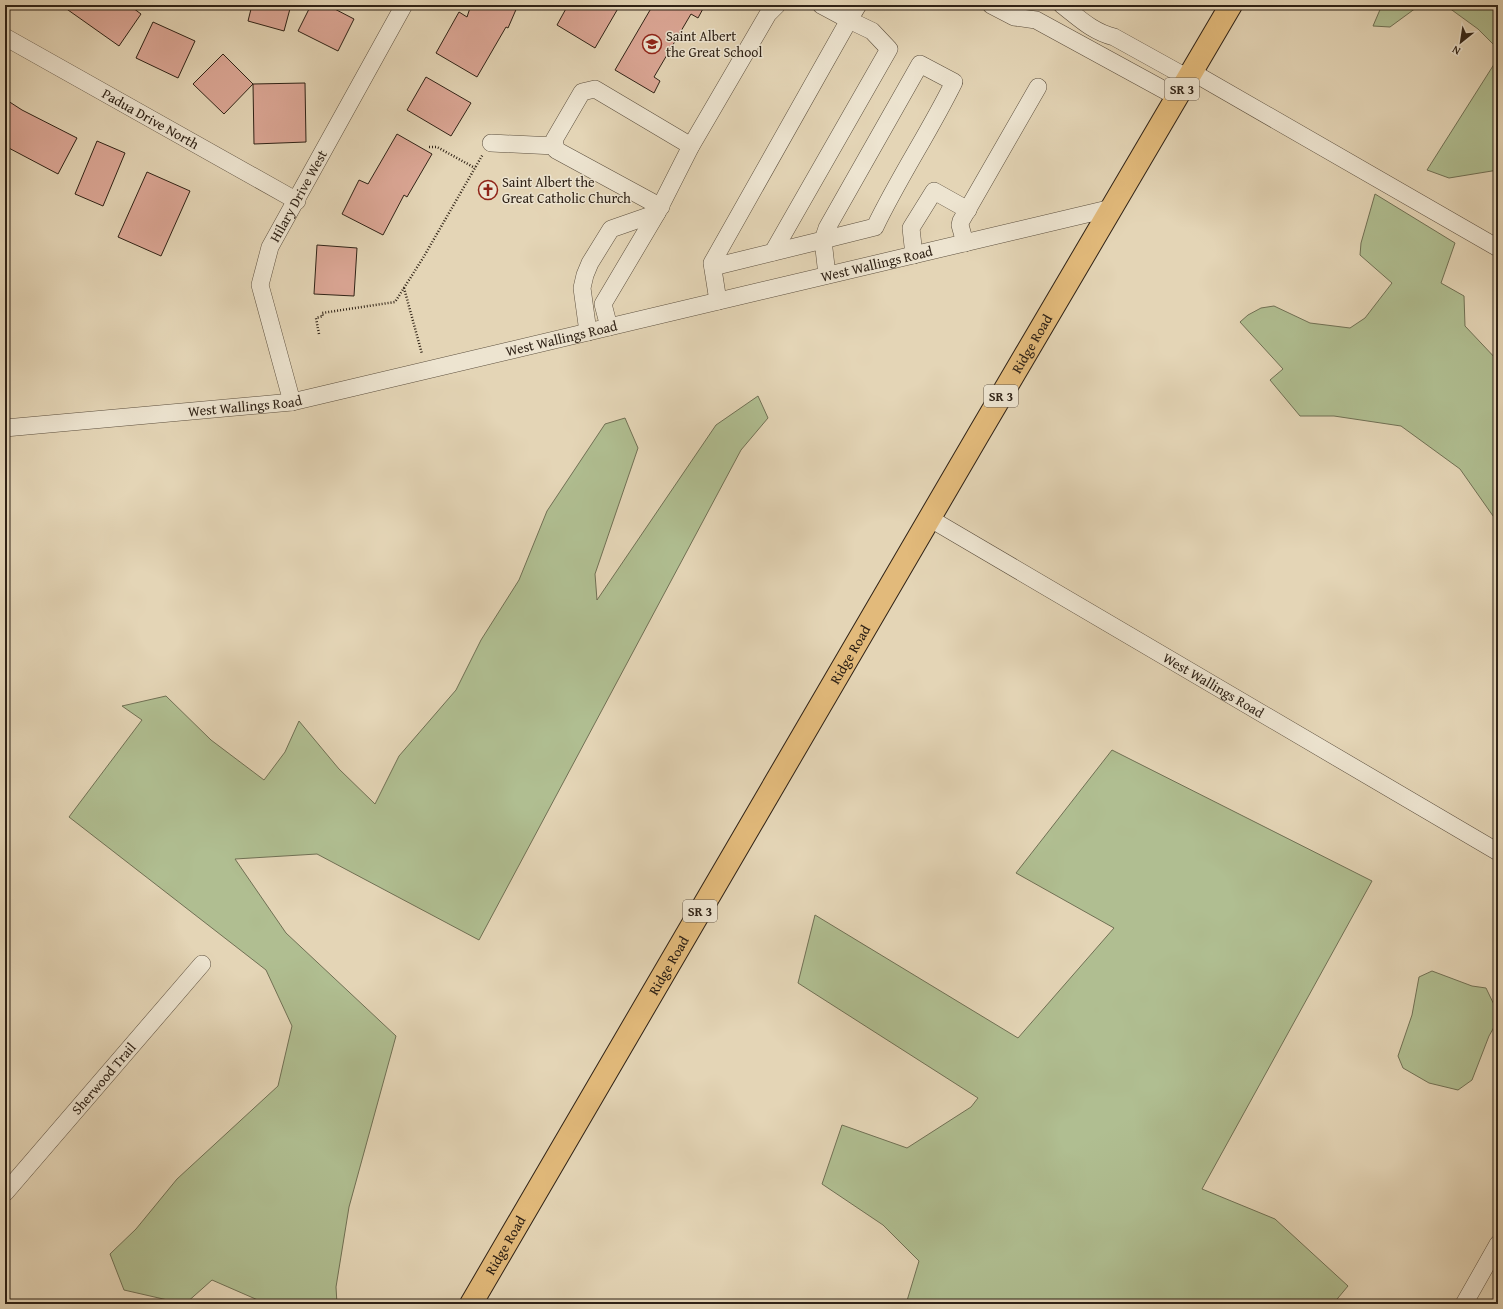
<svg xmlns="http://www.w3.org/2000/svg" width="1503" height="1309" font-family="'Gentium Book Plus',serif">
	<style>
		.green { fill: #b0be91; stroke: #707054 }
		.building { fill: #dca796; stroke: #2f2216 }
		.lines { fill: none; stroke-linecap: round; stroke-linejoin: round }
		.minor-casing { stroke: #5c4f3e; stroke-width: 18 }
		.major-casing { stroke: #2f2216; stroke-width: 24 }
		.path { stroke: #2f2216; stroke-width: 2.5; stroke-dasharray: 1 2; stroke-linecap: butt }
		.minor { stroke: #ede4d0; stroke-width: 17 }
		.major { stroke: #e2ba7b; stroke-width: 22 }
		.labels { text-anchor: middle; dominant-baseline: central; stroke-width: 3; stroke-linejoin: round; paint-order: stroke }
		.shield { fill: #ede4d0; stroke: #685c4e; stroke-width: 1 }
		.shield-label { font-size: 13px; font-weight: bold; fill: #2f2216 }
		.poi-label { font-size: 14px; fill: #2f2216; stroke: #ede4d0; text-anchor: start }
		.street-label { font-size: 14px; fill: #2f2216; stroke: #ede4d0 }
	</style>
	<rect width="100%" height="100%" fill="#e4d5b6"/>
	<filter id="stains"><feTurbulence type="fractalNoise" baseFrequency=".005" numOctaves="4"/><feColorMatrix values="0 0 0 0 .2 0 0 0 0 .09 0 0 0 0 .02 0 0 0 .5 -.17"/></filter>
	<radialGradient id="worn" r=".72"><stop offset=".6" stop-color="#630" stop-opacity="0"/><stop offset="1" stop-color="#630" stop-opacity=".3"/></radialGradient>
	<!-- green -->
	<path class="green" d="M1382 5H1420L1390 27 1373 26Z
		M1445 5H1498V49L1478 29Z
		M1498 58V170L1449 178 1427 170Z
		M1375 194 1455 243 1441 283 1464 296 1465 326 1498 361V523L1460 469 1401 426 1334 416H1300L1270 380 1283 369 1240 322 1248 315 1261 308 1274 306 1310 323 1350 328 1365 318 1392 283 1360 255 1361 243Z
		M758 396 768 418 741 450 479 940 317 854 235 859 286 933 396 1036 349 1207 336 1287 337 1304H267L212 1280 185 1304 124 1290 110 1254 136 1229 177 1179 278 1086 292 1026 266 970 69 817 142 720 122 706 166 696 211 740 264 780 285 752 299 721 339 769 375 804 399 756 456 690 481 640 519 580 547 511 605 424 625 418 638 448 595 574 597 600 716 425Z
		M1112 750 1372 881 1202 1189 1275 1219 1348 1286 1333 1304H906L919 1261 883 1225 822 1184 842 1125 907 1148 971 1107 978 1098 798 983 815 915 1018 1038 1114 928 1016 873Z
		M1432 971 1472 986 1486 988 1498 1013V1020L1489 1036 1472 1080 1458 1090 1429 1083 1403 1068 1398 1056 1412 1015 1419 977Z"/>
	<!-- building -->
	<path class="building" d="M61 5H129L141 14 119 46Z
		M252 5H291L284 31 248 21Z
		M311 5H327L354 19 338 51 298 31Z
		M471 5H518L508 28 506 27 477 77 436 53 459 12 467 17Z
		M568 5H620L595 48 557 25Z
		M653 5H705L698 18 691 14 654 77 660 81 654 93 615 70Z
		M153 22 195 41 178 78 136 58Z
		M223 54 253 84 224 114 193 84Z
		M426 77 471 103 451 136 407 110Z
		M305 83 306 142 254 144 253 84Z
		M5 99 22 110 77 138 58 174 5 146Z
		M397 134 432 154 407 197 404 195 383 235 342 214 359 180 368 184Z
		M97 141 125 153 103 206 75 194Z
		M147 172 190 191 161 256 118 237Z
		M317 245 357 248 354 296 314 294Z"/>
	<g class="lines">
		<defs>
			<g id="minor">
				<path d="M991 5 1014 17 1036 20 1177 97"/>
				<path d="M1062 5C1079 18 1093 32 1114 37L1188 78"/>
				<path id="s1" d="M5 37 297 201"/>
				<path d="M920 64 954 82C930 131 899 177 875 227L823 240 827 228Z"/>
				<path d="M1192 72 1498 248"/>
				<path d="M491 143 555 146"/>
				<path d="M661 207 556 150 554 140 582 92 595 89 691 146"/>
				<path d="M965 243 960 225 961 221 1038 87"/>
				<path d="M773 252 889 49 872 31 849 20 858 5"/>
				<path d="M914 255 911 228 934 191 968 210"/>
				<path d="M713 267 823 240 827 275"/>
				<path d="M718 301 712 263 849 20 821 5"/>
				<path d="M609 327 603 304 657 213"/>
				<path d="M588 332 582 288 585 275 590 263 611 229 657 213 691 146 768 14 777 5"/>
				<path id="s2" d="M292 402 260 285 270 247 404 5"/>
				<path id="s3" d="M5 428 292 402 1112 208"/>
				<path id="s4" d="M929 518 1498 852"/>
				<path id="s5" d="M5 1193 202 964"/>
				<path d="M1464 1304 1498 1244"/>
			</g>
			<g id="major">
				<path id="s6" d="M471 1304 977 437 1231 5"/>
			</g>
		</defs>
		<!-- minor casing -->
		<use href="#minor" class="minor-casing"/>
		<!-- major casing -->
		<use href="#major" class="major-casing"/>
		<!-- path -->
		<path class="path" d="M429 147H437L475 168
			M404 288 422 354
			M319 334 316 318 323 316 322 313 395 302 423 258 483 154"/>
		<!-- minor -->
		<use href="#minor" class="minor"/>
		<!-- major -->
		<use href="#major" class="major"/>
	</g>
	<!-- icons -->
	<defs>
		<symbol id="school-ring" viewBox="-11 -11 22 22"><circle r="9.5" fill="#ede4d0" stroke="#8f2418" stroke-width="1.5"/><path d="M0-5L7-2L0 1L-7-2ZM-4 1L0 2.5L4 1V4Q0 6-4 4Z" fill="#8f2418"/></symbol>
		<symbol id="church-ring" viewBox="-11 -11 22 22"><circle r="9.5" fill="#ede4d0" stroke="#8f2418" stroke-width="1.5"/><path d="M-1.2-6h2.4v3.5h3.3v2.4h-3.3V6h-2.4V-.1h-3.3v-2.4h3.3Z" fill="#8f2418"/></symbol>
	</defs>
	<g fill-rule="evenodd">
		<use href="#school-ring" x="641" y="33" width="22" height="22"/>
		<use href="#church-ring" x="477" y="179" width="22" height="22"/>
	</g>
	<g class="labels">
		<!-- shield labels -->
		<g class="shield">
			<rect x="1165" y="78" width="34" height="22" rx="3"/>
			<rect x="984" y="385" width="34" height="22" rx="3"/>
			<rect x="683" y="900" width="34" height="22" rx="3"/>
		</g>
		<g class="shield-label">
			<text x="1182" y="89">SR 3</text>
			<text x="1001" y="396">SR 3</text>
			<text x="700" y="911">SR 3</text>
		</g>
		<!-- poi labels -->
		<g class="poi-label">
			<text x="666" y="36">Saint Albert<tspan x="666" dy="16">the Great School</tspan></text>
			<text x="502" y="182">Saint Albert the<tspan x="502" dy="16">Great Catholic Church</tspan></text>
		</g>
		<!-- street labels -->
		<g class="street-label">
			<text stroke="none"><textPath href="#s1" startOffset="167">Padua Drive North</textPath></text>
			<text stroke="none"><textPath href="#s2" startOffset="219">Hilary Drive West</textPath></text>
			<text stroke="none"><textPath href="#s3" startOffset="889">West Wallings Road</textPath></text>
			<text stroke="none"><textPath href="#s3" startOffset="565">West Wallings Road</textPath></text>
			<text stroke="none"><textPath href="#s6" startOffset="1112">Ridge Road</textPath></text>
			<text stroke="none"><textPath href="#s3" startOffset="241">West Wallings Road</textPath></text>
			<text stroke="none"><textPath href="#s6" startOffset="752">Ridge Road</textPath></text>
			<text stroke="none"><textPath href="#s4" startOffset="330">West Wallings Road</textPath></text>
			<text stroke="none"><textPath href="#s6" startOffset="392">Ridge Road</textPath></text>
			<text stroke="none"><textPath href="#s5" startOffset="151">Sherwood Trail</textPath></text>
			<text stroke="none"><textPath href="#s6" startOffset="68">Ridge Road</textPath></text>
		</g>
	</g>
	<!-- margin -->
	<rect width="1503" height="1309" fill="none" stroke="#e4d5b6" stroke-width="20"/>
	<rect x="6" y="6" width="1491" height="1297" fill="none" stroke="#2f2216" stroke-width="2"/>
	<rect x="10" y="10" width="1483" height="1289" fill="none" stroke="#2f2216"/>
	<!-- north arrow -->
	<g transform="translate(1461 42) rotate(210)" stroke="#ede4d0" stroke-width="3" paint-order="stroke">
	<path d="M0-3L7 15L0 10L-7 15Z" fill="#2f2216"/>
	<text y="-6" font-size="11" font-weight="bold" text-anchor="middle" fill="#2f2216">N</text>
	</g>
	<rect width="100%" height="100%" filter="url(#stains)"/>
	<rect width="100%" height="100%" fill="url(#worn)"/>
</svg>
